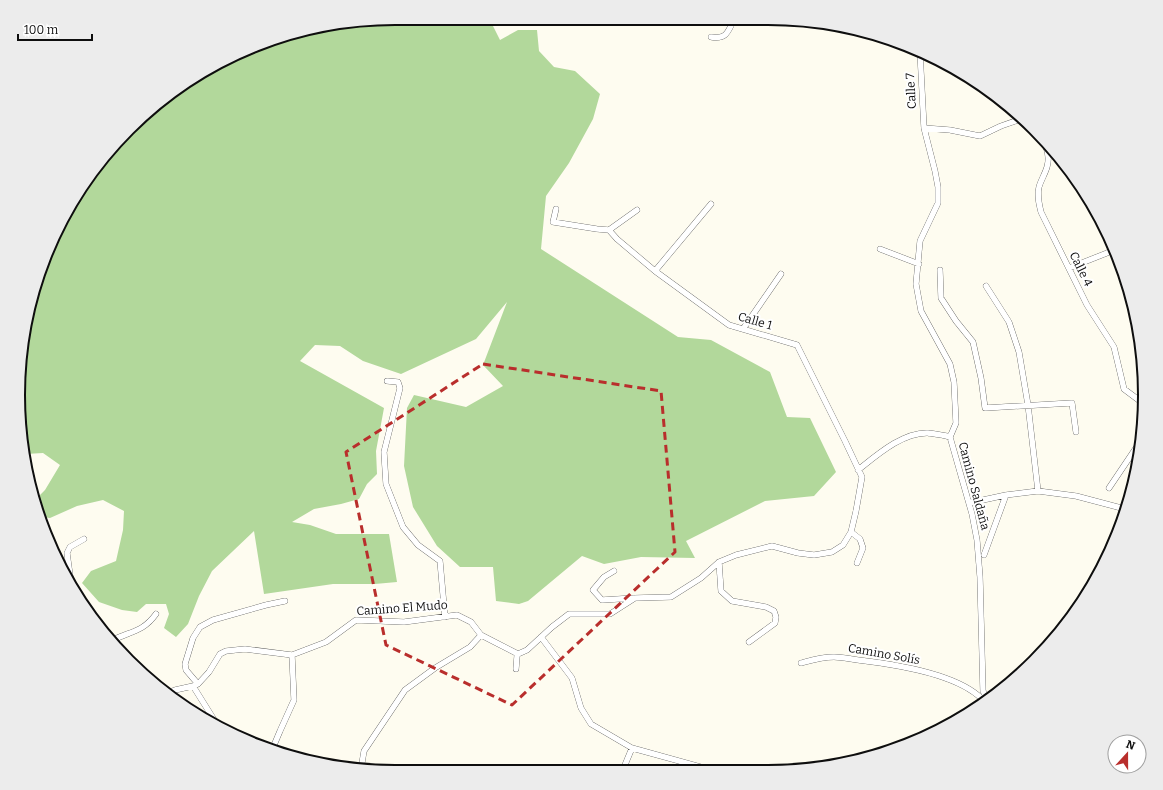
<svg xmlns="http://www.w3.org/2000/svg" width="1163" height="790" font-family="Bitter,serif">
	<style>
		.forest { fill: #b2d89b }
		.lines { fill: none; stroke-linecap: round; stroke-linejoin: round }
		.minor-casing { stroke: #414141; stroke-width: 6 }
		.minor { stroke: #fff; stroke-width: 5.5 }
		.marked { fill: none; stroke: #b92e2c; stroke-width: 3; stroke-dasharray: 8 5; stroke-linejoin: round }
		.labels { text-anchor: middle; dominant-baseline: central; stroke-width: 4; stroke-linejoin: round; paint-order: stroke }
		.street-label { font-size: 12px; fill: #0e0e0e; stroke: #fff }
		.rim { fill: none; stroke: #0e0e0e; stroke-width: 2 }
	</style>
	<rect width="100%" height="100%" fill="#fefcf0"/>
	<!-- forest -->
	<path class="forest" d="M395 18H489L500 40 518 30H537L539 51 554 67 575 71 600 94 593 119 569 163 546 196 541 249 678 337 711 340 770 372 787 417 810 418 836 472 814 496 765 501 686 541 695 558 641 557 604 564 582 556 528 601 519 604 496 601 493 567H460L437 546 413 507 404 466 407 408 414 395 466 407 503 386 483 365 507 302 476 339 401 374 363 361 340 346 315 345 300 361 384 408 376 451 377 474 367 484 359 499 341 504 314 509 292 522 310 525 336 534H389L397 582 375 584H333L264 594 254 531 212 571 199 596 188 624 176 637 164 628 169 614 166 604H146L137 612 122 610 99 602 82 583 91 571 116 561 123 530 124 511 103 500 77 506 50 518 42 517 36 499 45 490 60 465 43 453 26 454 25 455 21 346 47 251 111 147 186 81 297 31Z"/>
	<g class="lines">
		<defs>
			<path id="minor" d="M711 37C728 40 728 30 735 18
				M920 52 924 128 935 171 938 187V203L920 241 916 284 921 311 950 364 954 382 956 423 950 437 972 514 977 540 980 577 983 691 986 696
				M924 128 950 130 980 136 1001 126 1021 119
				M1038 132C1045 142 1051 154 1047 167 1045 174 1041 180 1039 187 1037 196 1039 204 1041 212L1087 305 1114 347 1124 389 1144 404
				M609 230 637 210
				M880 249 919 264
				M1069 268 1107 253 1115 248
				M940 270 941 298 956 321 973 342 981 378 985 408 1072 403 1076 432
				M655 271 711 204
				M986 286 1009 322 1019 352 1028 405 1038 491
				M743 329 781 274
				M387 381 398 382 400 388 384 452 386 484 403 527 418 545 440 561 445 617
				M858 470C877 455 903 432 928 433 935 434 943 435 950 437
				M1109 488 1140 442
				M969 503 1006 495 1038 491 1076 496 1125 509
				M851 532 860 539 863 548 857 563
				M984 555 1006 495
				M719 562 721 591 732 601 766 607 774 611 776 617 775 623 749 642
				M614 571 604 577 593 590 602 600 634 598
				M71 582 67 553 70 547 84 539
				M99 621 100 623
				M541 637 572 678 581 708 591 724 632 748 719 772
				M113 640C131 631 143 632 156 614
				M801 663C812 660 822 657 834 657 842 657 850 659 858 660 893 664 957 674 982 699
				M516 669 517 656 518 654
				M198 684 186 670 185 664 193 638 200 627 213 620 266 605 285 601
				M193 686 218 726
				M167 693 175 690 193 686 198 684 209 672 220 654 226 651 245 649 292 655 326 642 356 620 404 622 457 615 471 622 481 635 518 654 527 650 552 627 569 614H610L635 598 671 597 701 578 719 562 736 555 772 546 798 553 814 555 832 552 843 545 851 532 856 511 862 477 845 441 797 345 729 325 655 271 617 239 609 230 597 229 553 222 556 209
				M272 750 280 731 294 700 292 655
				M361 769 364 751 405 690 435 668 470 647 481 635
				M622 772 632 748"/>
		</defs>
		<!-- minor casing -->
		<use href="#minor" class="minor-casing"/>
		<!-- minor -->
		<use href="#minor" class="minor"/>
	</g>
	<!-- marked area -->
	<path class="marked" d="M483 364 661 391 675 552 512 705 386 645 346 452Z"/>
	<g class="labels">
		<!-- street labels -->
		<g class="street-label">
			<text transform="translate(911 91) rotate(-93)">Calle 7</text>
			<text transform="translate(1081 269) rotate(64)">Calle 4</text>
			<text transform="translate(755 321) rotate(16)">Calle 1</text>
			<text transform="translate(974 486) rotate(75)">Camino Saldaña</text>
			<text transform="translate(402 608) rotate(-4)">Camino El Mudo</text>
			<text transform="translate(884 654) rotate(10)">Camino Solís</text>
		</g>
	</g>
	<!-- crop -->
	<path d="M0 0H1163V790H0ZM395 25H768A370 370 0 0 1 1138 395V395A370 370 0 0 1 768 765H395A370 370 0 0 1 25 395V395A370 370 0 0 1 395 25Z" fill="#ececec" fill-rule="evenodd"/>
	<path class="rim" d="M395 25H768A370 370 0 0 1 1138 395V395A370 370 0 0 1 768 765H395A370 370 0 0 1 25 395V395A370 370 0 0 1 395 25Z"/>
	<!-- north arrow -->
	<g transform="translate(1127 754) rotate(21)"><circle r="19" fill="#ffffff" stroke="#9f9f9f"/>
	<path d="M0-3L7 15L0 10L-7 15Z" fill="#b92e2c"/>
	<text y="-6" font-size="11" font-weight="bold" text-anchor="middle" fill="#0e0e0e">N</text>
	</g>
	<!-- scale -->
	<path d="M18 34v6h74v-6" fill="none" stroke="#0e0e0e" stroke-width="2"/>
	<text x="24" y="34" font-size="12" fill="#0e0e0e" stroke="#ffffff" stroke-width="3" paint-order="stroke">100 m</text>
</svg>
